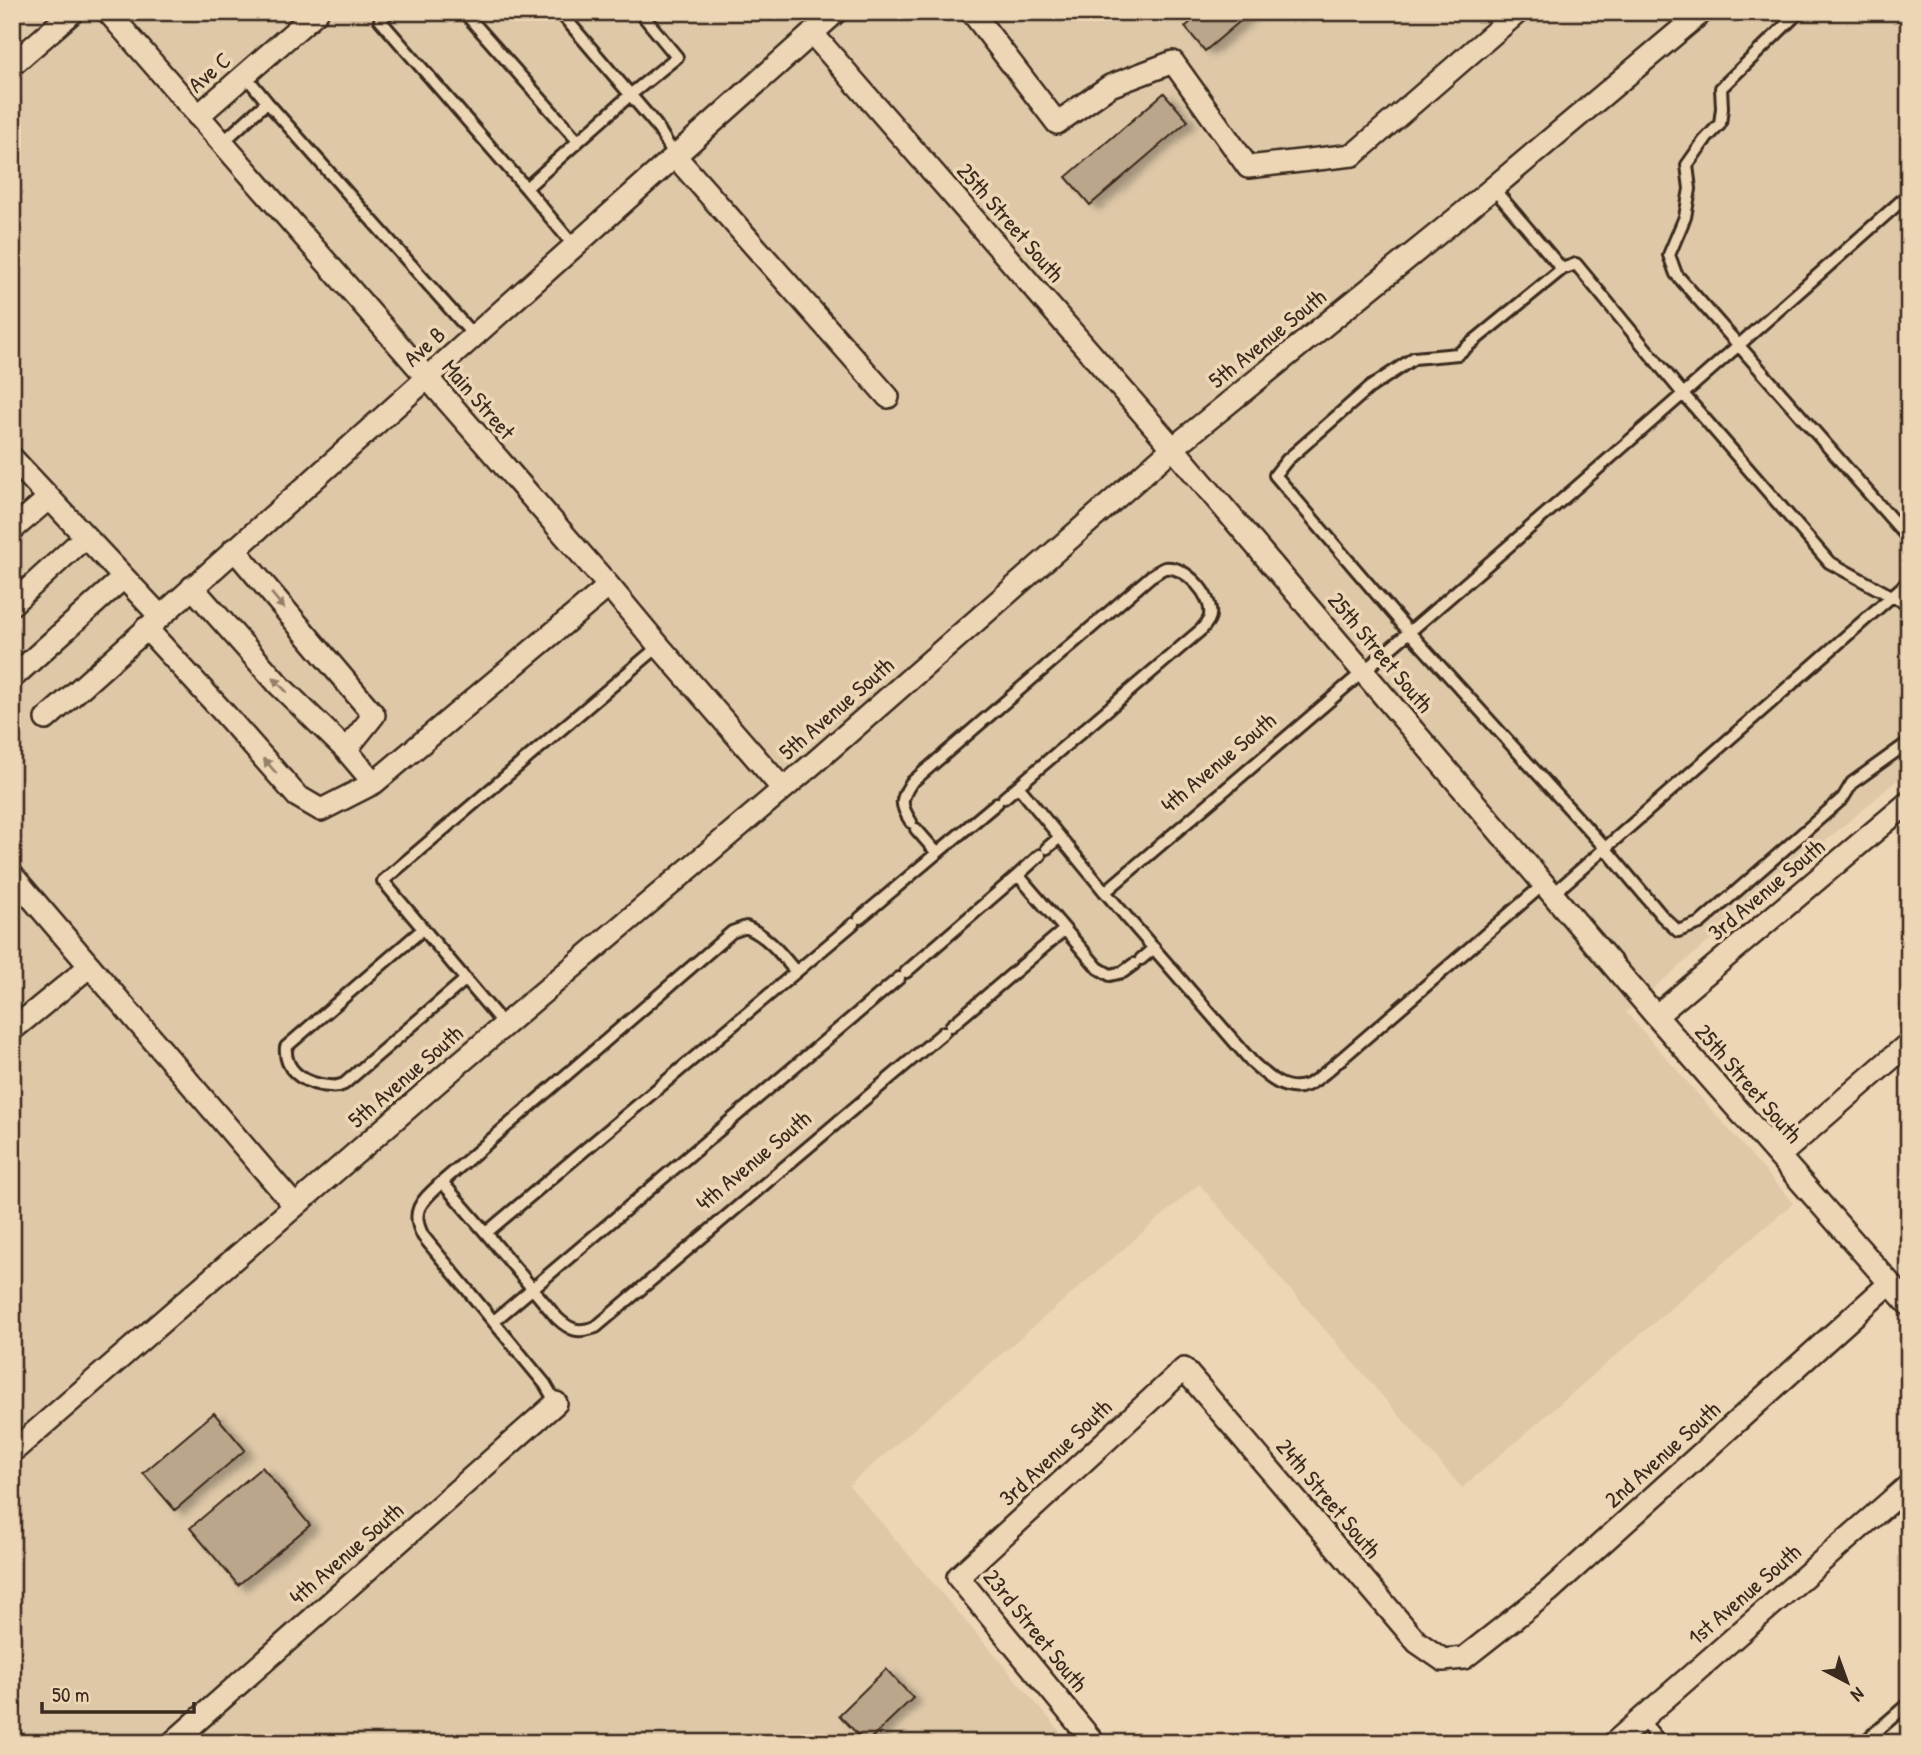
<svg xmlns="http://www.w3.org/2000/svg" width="1921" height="1755" font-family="'Patrick Hand',sans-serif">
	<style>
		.built { fill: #dec8a8 }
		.building { fill: #bba68b; stroke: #3b2a1e; stroke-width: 2; filter: url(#shadow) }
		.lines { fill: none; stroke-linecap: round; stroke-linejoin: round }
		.service-casing { stroke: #3b2a1e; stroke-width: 16 }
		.minor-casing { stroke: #3b2a1e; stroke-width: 26 }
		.service { stroke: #edd6b5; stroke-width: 10 }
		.minor { stroke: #edd6b5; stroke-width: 21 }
		.oneway { fill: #94806a }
		.labels { text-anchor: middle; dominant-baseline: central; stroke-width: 7; stroke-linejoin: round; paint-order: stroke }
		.street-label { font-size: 23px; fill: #3b2a1e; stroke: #edd6b5 }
	</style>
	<defs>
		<filter id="shadow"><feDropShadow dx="8" dy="4.5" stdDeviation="3.5" flood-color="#0004"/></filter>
	</defs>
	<rect width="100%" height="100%" fill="#edd6b5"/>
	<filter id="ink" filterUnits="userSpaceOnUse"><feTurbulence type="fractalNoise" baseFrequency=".0143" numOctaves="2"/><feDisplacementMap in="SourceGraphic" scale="14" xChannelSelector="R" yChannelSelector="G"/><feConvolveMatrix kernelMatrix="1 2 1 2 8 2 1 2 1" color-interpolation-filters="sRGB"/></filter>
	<g filter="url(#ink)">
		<!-- built -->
		<path class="built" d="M12 12H1909V770L1626 1012 1793 1203 1462 1488 1199 1184 849 1485 1070 1743H12Z"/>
		<!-- building -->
		<path class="building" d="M1202 12H1251L1205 51 1185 27Z
			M1164 93 1188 121 1090 205 1066 177Z
			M214 1413 245 1450 175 1510 143 1473Z
			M262 1467 310 1525 238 1585 190 1528Z
			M886 1669 913 1698 866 1743 839 1715Z"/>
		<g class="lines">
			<defs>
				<path id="service" d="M389 12 380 20 526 188
					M464 12 578 141
					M560 12 656 125 675 156
					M1799 12 1721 88 1722 108 1720 124 1704 141 1687 165 1690 189 1685 217 1669 255 1676 274 1909 539
					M245 75 267 102
					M222 143 267 102 474 336
					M1493 188 1562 269
					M574 246 526 188 630 95 677 57 640 12
					M1909 603 1891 596 1829 562 1684 395 1576 264 1562 269 1458 354 1414 358 1369 388 1287 460 1275 475 1410 633 1605 848 1662 916 1678 931 1700 923 1843 798 1852 783 1909 742
					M1004 798 1018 786
					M911 822C900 805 900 800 911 783L1151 576C1155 574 1161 569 1165 568 1185 565 1213 596 1210 615 1210 620 1205 625 1202 629L1018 786 1105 892 1252 1062C1267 1076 1285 1094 1307 1085 1314 1082 1321 1076 1326 1072L1544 884
					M916 829 937 853 997 803
					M1047 848 1060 837
					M1040 855 1018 875 1098 968 1110 975 1123 972 1134 964
					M1105 892C1376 662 1644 431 1909 194
					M1553 894 1909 581
					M860 918 937 853
					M423 929 286 1047C284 1069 301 1081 321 1085 330 1086 336 1088 344 1084L466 979
					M1141 959 1154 948
					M796 972C781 954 768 936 746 927L732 932 442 1182 486 1233 853 924
					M906 972 1018 875
					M504 1025 383 881 659 646
					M951 1026 1064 930
					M442 1182C423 1200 409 1210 423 1236L545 1384 556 1403
					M486 1233 557 1318C571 1331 578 1333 596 1327L944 1032
					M494 1321 899 978
					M1641 1719 1661 1743
					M1863 1743 1909 1703"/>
				<path id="minor" d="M108 12 609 586 659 646 783 789
					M972 12 1057 123 1110 86 1173 62 1248 167 1353 155 1518 12
					M812 33 1173 448 1656 1016 1909 1305
					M12 65 73 12
					M198 116 317 12
					M675 156 888 397
					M12 458 160 616
					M12 530 49 498
					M234 549 374 715 346 750
					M192 587 280 686 346 750 374 783 609 586
					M12 604 85 537
					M146 628 224 713 297 796 321 810 374 783
					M12 678 123 578
					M46 719 836 12
					M12 875 295 1206
					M1656 1016 1909 802
					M12 1030 90 966
					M1779 1156 1909 1043
					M12 1452 455 1067 815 762 1173 448 1462 214 1702 12
					M12 1741 14 1743
					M172 1743 556 1403
					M1094 1743 958 1577 1184 1369 1417 1642 1443 1660 1464 1658 1549 1591 1890 1283
					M1614 1743 1909 1485"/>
			</defs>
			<!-- service casing -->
			<use href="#service" class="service-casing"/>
			<!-- minor casing -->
			<use href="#minor" class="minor-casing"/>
			<!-- service -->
			<use href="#service" class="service"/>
			<!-- minor -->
			<use href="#minor" class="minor"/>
		</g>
		<!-- one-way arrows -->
		<defs><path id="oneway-solid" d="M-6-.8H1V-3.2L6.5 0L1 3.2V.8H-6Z" transform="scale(1.75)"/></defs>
		<g class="oneway">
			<use href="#oneway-solid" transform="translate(278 601) rotate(50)"/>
			<use href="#oneway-solid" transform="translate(280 685) rotate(-134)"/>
			<use href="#oneway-solid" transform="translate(270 766) rotate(-131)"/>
		</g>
	</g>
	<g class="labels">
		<!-- street labels -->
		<g class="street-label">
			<text transform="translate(209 72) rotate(-41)">Ave C</text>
			<text transform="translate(1011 222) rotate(49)">25th Street South</text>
			<text transform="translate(1267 338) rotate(-39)">5th Avenue South</text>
			<text transform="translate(424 346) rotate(-42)">Ave B</text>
			<text transform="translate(479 399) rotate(49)">Main Street</text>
			<text transform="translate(1381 652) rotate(50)">25th Street South</text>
			<text transform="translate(836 708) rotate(-41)">5th Avenue South</text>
			<text transform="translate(1218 762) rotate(-40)">4th Avenue South</text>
			<text transform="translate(1766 889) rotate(-40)">3rd Avenue South</text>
			<text transform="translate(405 1076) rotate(-41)">5th Avenue South</text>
			<text transform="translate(1749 1083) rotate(49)">25th Street South</text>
			<text transform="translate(753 1160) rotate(-40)">4th Avenue South</text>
			<text transform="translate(1055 1452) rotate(-43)">3rd Avenue South</text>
			<text transform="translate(1662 1454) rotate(-42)">2nd Avenue South</text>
			<text transform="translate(1329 1498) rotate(50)">24th Street South</text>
			<text transform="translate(346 1553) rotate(-41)">4th Avenue South</text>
			<text transform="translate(1744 1594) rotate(-41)">1st Avenue South</text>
			<text transform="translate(1036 1630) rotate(51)">23rd Street South</text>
		</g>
	</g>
	<!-- margin -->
	<rect width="1921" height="1755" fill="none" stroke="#edd6b5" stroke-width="42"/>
	<rect x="21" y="21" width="1879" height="1713" fill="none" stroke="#3b2a1e" stroke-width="2.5" filter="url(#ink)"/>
	<!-- north arrow -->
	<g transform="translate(1847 1682) rotate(139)" stroke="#edd6b5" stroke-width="5" paint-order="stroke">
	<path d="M0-5L12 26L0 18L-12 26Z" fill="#3b2a1e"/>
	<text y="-10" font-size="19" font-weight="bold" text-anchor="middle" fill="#3b2a1e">N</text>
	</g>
	<!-- scale -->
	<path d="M42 1702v10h152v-10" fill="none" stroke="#3b2a1e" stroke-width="3.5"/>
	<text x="52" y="1702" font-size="21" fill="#3b2a1e" stroke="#edd6b5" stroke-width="5" paint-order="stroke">50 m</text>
</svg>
